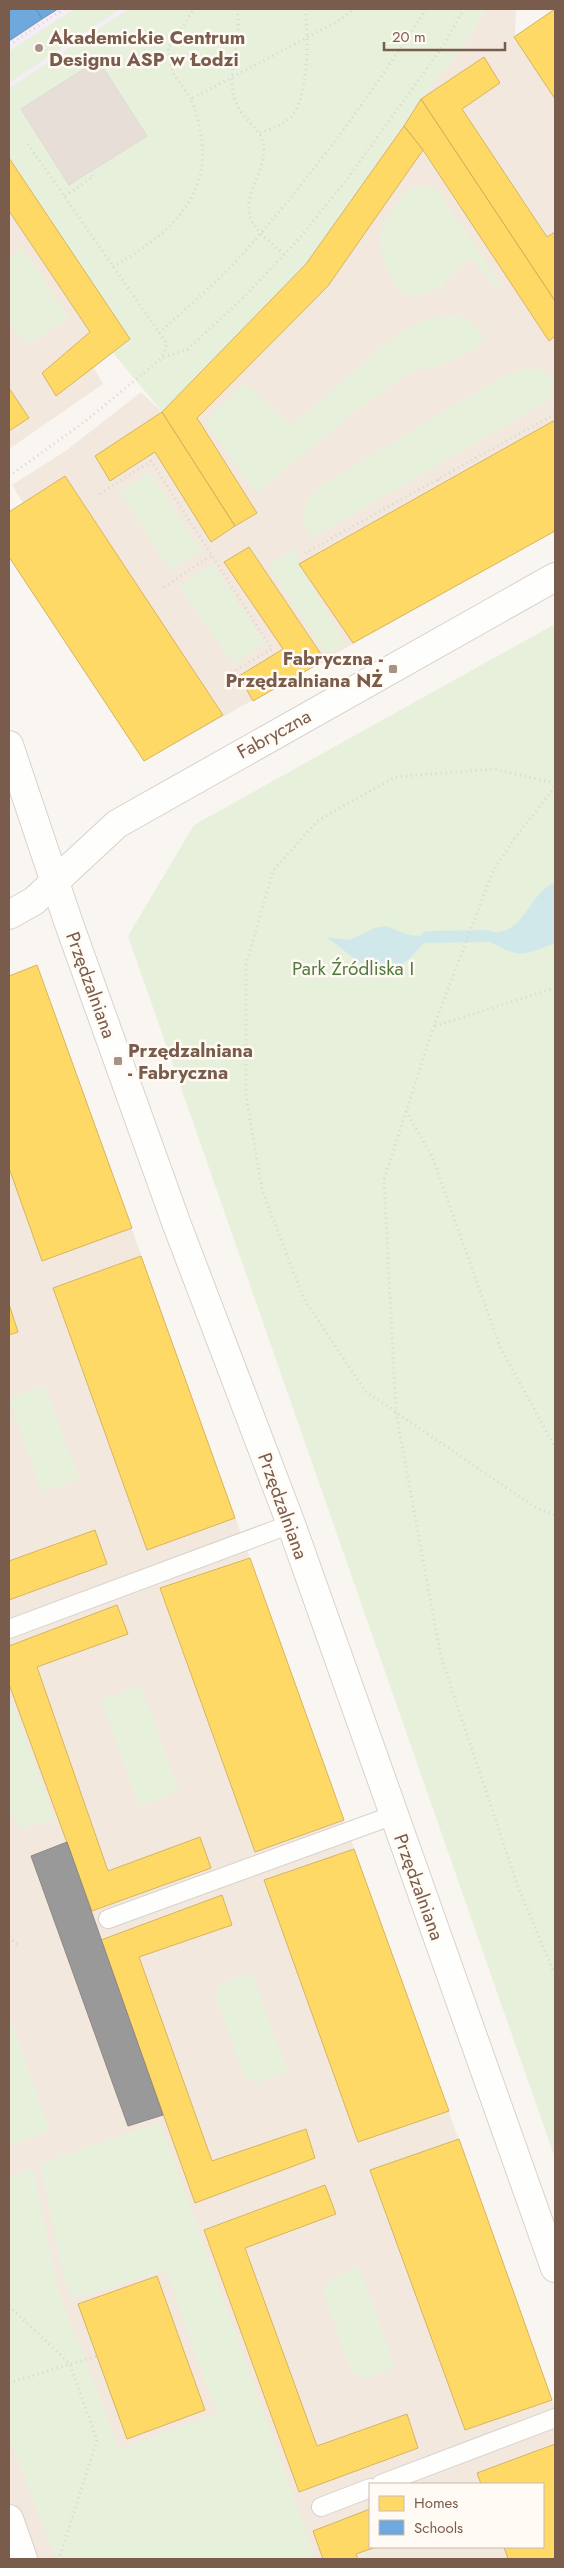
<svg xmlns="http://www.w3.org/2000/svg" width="564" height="2568" font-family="Jost,sans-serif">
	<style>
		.residential { fill: #f2e8de; fill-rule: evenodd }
		.education { fill: #f6eef6 }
		.green { fill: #e7f0db }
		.water { fill: #d0e8ea }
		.homes { fill: #ffd966; stroke: #d7b45e }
		.schools { fill: #6fa8dc; stroke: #7291b1 }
		.industry { fill: #999; stroke: #908782 }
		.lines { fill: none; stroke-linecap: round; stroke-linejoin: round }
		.stream { stroke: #d0e8ea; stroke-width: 12 }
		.building { fill: #e6ded7; stroke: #e2d8d2 }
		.lane-casing { stroke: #d7d1cb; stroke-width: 20 }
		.street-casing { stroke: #d7d1cb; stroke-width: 30 }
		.secondary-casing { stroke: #d9d2cb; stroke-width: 30 }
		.path { stroke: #dcd5d0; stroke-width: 3; stroke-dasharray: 1 4; stroke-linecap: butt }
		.lane { stroke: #fefefd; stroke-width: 18 }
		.street { stroke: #fefefd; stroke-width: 28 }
		.secondary { stroke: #fefefd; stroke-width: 28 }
		.poi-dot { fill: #a69286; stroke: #fffaf3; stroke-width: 2 }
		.labels { text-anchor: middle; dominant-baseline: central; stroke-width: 5; stroke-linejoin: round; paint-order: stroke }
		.poi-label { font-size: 19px; font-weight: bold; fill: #7a5c4d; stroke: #fffaf3; text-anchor: start }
		.street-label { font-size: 19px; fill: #7a5c4d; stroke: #fffaf3 }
		.park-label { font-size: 19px; fill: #537a41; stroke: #fffaf3 }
	</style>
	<rect width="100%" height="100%" fill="#f9f5f0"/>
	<!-- residential -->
	<path class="residential" d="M485 9H516L515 37 555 9V531L144 761 9 557V512L23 503 12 485 67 450 141 392 162 412 306 264 421 99 468 41Z
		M9 157 130 339 94 368 103 384 9 449Z
		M37 965 555 2408V2559H9V976ZM370 2484H543V2547H370Z"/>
	<!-- education -->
	<path class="education" d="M9 9H129L9 88Z"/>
	<!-- green -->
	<path class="green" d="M74 9H120L9 83V51Z
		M128 9H485L468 41 421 99 306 264 164 414 113 353 129 338 9 157V88Z
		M425 186 436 188 503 288 494 287 473 259H467L448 278 443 287 409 297C390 287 377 252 381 231 383 222 402 195 410 189 414 187 420 187 425 186Z
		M23 249 69 318 30 343 24 342 9 322V259Z
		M451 315 467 318 485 336 477 347 462 356 435 367 412 371 356 411 256 493 205 422 244 383 291 426 382 347 407 328 429 319Z
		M537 368 552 377 555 393 545 403 313 537 303 524 306 503 324 484 496 380 521 369Z
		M150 472 201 551 170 571 120 491Z
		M295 548 299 564 346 645 326 654 267 566Z
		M213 563 265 643 233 664 179 586Z
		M555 624V2158L128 936 194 825Z
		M45 1385 79 1479 42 1492 9 1398Z
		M141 1685 179 1792 139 1806 101 1700Z
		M9 1694 55 1819 21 1829 15 1817 9 1819Z
		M252 1972 287 2071 257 2083 244 2077 215 1995 220 1984Z
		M9 2016 50 2131 9 2146Z
		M160 2122 316 2559H56L9 2437V2176L33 2169 59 2291 119 2449 217 2414 166 2271 72 2299 64 2279 40 2164Z
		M359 2267 395 2367 365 2379 352 2373 323 2291 328 2280Z"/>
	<!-- water -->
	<path class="water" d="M555 883V943C520 957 518 958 485 939L489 931C524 939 529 891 555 883Z
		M387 926C401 932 411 939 426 934L427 939C381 996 371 968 326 937L349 940 375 928Z"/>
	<!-- homes -->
	<path class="homes" d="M555 9V99L514 37Z
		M484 57 500 83 462 109 547 237 555 232V301L421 99Z
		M421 99 555 301V336L549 341 423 150 404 126Z
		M404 126 423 150 328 286 197 418 257 513 235 526 162 412 306 264Z
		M9 158 130 339 56 396 42 373 90 332 9 211Z
		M9 388 29 418 9 431Z
		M162 412 235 526 211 542 155 452 110 481 95 456Z
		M555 420V531L353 643 299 564Z
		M65 476 223 715 144 761 9 557V512Z
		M249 547 325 660 253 701 239 676 283 649 224 562Z
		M37 965 132 1228 42 1261 9 1168V976Z
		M141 1256 235 1518 147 1550 53 1288Z
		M9 1304 18 1332 9 1335Z
		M95 1530 107 1564 9 1600V1561Z
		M250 1558 344 1820 255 1852 160 1588Z
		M117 1605 128 1634 37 1667 108 1871 200 1837 211 1868 92 1911 9 1684V1646Z
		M354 1849 449 2111 358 2142 264 1880Z
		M222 1895 232 1925 139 1957 212 2161 306 2129 315 2158 195 2203 101 1940Z
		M459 2139 552 2400 465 2430 370 2170Z
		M325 2185 336 2214 245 2248 317 2446 407 2414 418 2448 299 2492 204 2230Z
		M157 2276 205 2410 127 2439 78 2304Z
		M555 2444V2559H508L504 2547H543V2484H481L477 2473Z
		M370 2509V2547H376L356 2554 358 2559H323L313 2531Z"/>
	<!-- schools -->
	<path class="schools" d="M9 9H36L42 19 9 41Z
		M36 9H58L42 19Z"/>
	<!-- industry -->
	<path class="industry" d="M67 1842 163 2115 128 2126 31 1856Z"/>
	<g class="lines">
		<!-- stream -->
		<path class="stream" d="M427 937 487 936"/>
	</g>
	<!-- building -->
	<path class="building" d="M98 60 147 136 69 185 21 109Z"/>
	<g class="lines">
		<defs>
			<path id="lane" d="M9 1629 291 1524
				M108 1919 394 1815
				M381 2484 555 2418
				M321 2507 370 2488"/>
			<path id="street" d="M9 915 34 901 117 824 555 577
				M9 2519 23 2559"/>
			<path id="secondary" d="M9 745 68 921 177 1225 291 1524 555 2268"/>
		</defs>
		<!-- lane casing -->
		<use href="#lane" class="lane-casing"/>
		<!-- street casing -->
		<use href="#street" class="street-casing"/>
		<!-- secondary casing -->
		<use href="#secondary" class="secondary-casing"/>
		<!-- path -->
		<path class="path" d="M237 9C243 40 225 70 235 100 241 120 265 129 264 152 263 164 258 175 254 185 239 221 259 232 284 254
			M9 45 64 9
			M191 99 173 73 168 48 194 9
			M260 133C271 129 281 126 290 118 309 100 309 33 305 9
			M28 144 167 344 162 357
			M65 196 93 177 90 172
			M113 267C183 226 224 183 191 99L338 21 354 9
			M159 333C185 309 213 286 237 260 307 183 370 97 426 9
			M9 476 83 423 162 358 188 349 243 298 297 241 348 178 443 46 464 9
			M438 480 441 484
			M100 494 151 461 272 649 224 677
			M305 553 555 414
			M164 587 212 555
			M555 783 493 769 395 777 317 821 273 871 246 965V1095L262 1190 304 1299 365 1391 536 1508 555 1515
			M555 787 514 839 493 871 434 1026 384 1179 396 1413 441 1657 518 1887 555 1975
			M435 1026 555 988
			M406 1111 432 1156 500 1347 555 1447
			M9 1937 20 1947
			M9 2306 70 2364 97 2440 59 2559
			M9 2383 97 2356"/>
		<!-- lane -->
		<use href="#lane" class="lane"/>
		<!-- street -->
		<use href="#street" class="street"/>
		<!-- secondary -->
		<use href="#secondary" class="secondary"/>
	</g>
	<!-- markers -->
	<g class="poi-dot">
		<circle cx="39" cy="48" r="5"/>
		<rect x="388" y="664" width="10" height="10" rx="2.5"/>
		<rect x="113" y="1056" width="10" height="10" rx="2.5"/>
	</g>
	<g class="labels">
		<!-- poi labels -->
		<g class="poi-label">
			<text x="49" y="37">Akademickie Centrum<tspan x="49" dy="22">Designu ASP w Łodzi</tspan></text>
			<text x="383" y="658" text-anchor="end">Fabryczna -<tspan x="383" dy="22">Przędzalniana NŻ</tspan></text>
			<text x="128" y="1050">Przędzalniana<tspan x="128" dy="22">- Fabryczna</tspan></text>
		</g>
		<!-- street labels -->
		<g class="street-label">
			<text transform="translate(274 734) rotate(-29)">Fabryczna</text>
			<text transform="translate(91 985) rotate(70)">Przędzalniana</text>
			<text transform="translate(283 1506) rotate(70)">Przędzalniana</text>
			<text transform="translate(419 1887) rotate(70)">Przędzalniana</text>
		</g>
		<!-- park labels -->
		<g class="park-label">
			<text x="353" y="968">Park Źródliska I</text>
		</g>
	</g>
	<!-- border -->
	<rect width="564" height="2568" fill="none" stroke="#7a5c4d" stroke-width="20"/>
	<!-- legend -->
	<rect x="369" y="2483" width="175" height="65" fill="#fffaf3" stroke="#cabbb1"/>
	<rect x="379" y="2496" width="25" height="15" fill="#ffd966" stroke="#cabbb1"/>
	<text x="414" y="2508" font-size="15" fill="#7a5c4d">Homes</text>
	<rect x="379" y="2520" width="25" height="15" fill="#6fa8dc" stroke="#cabbb1"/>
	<text x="414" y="2533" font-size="15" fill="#7a5c4d">Schools</text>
	<!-- scale -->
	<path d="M384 42v8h121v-8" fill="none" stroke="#7a5c4d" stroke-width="2.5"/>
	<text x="392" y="42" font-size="15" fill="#7a5c4d" stroke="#fffaf3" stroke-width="4" paint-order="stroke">20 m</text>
</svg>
